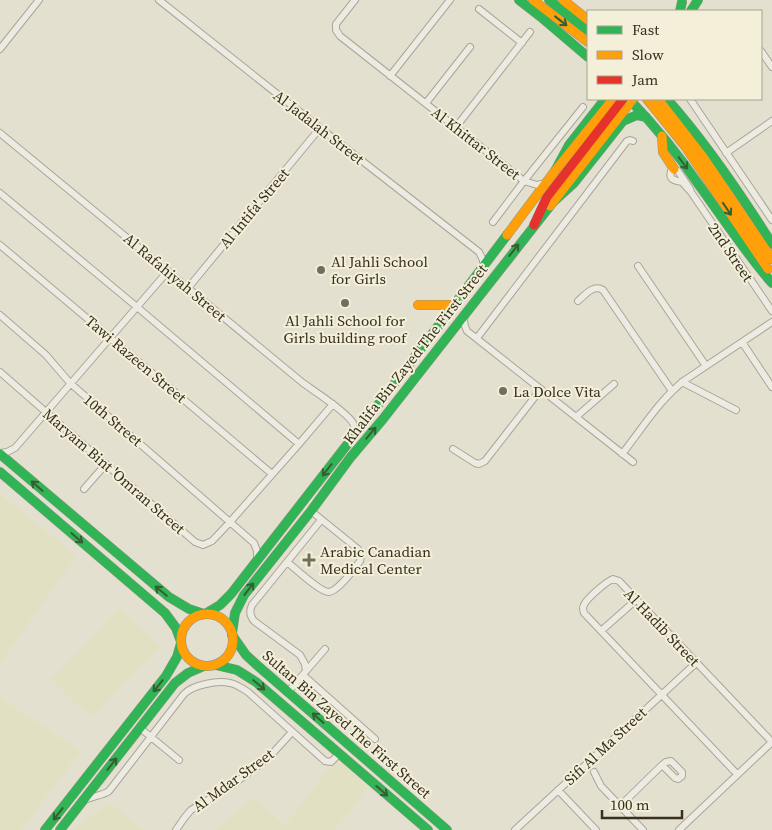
<svg xmlns="http://www.w3.org/2000/svg" width="772" height="830" font-family="'Source Serif 4',serif">
	<style>
		.farmland { fill: #e2e0c2 }
		.lines { fill: none; stroke-linecap: round; stroke-linejoin: round }
		.street-casing { stroke: #a9a599; stroke-width: 8 }
		.fast-casing { stroke: #999588; stroke-width: 10 }
		.slow-casing { stroke: #999588; stroke-width: 10 }
		.jam-casing { stroke: #999588; stroke-width: 10 }
		.street { stroke: #eceae1; stroke-width: 6 }
		.fast { stroke: #30b455; stroke-width: 9 }
		.slow { stroke: #ff9f0a; stroke-width: 9 }
		.jam { stroke: #e5322d; stroke-width: 9 }
		.oneway { stroke: #355e33 }
		.poi-dot { fill: #746d5e; stroke: #f3efd8; stroke-width: 2 }
		.labels { text-anchor: middle; dominant-baseline: central; stroke-width: 4; stroke-linejoin: round; paint-order: stroke }
		.street-label { font-size: 15px; fill: #382f21; stroke: #f3efd8 }
		.poi-label { font-size: 15px; fill: #382f21; stroke: #f3efd8; text-anchor: start }
	</style>
	<rect width="100%" height="100%" fill="#e4e0d0"/>
	<!-- farmland -->
	<path class="farmland" d="M0 494 68 549 71 553 76 557 0 663Z
		M120 608 160 647 91 718 51 679Z
		M0 698 81 751 21 830H0Z
		M336 759 368 787 335 830H216L254 797 285 825Z
		M111 803 143 830H70Z"/>
	<g class="lines">
		<defs>
			<path id="street" d="M159 0 320 128 479 252 483 260V267
				M355 0 336 24V30L340 36 524 181 537 185 546 183
				M479 9 522 43
				M0 49 39 0
				M761 51 772 67
				M390 76 450 0
				M690 99 772 220
				M426 103 470 47
				M456 127 530 32
				M0 133 303 383C314 391 347 412 353 423 355 427 355 430 354 435
				M726 153 772 121
				M691 192 690 189 678 171 674 169 671 171C668 180 676 181 682 182L691 192 772 311
				M0 193 137 307 299 444
				M493 222 524 181 583 107
				M0 245 272 474
				M638 266 706 366
				M188 288 320 128
				M578 301C585 295 593 284 603 290L672 391
				M0 315 46 355 70 383 254 543 257 551V559
				M463 316 465 326 467 331 633 462
				M477 338 627 141 630 140 633 141
				M742 342 772 387
				M0 372 195 542 203 545 212 541 230 522 299 444 333 404
				M682 382 736 410
				M576 417 614 384
				M453 449 475 463 479 464 485 461 541 389
				M0 453 7 452 15 448 168 271
				M622 454C642 429 659 400 685 380L772 322
				M84 489 106 464
				M287 562C295 568 321 593 329 592 338 591 355 568 360 561L361 556 358 549 311 511
				M601 631 636 600
				M306 671 305 664 300 655 254 621C250 616 249 611 252 605L321 520
				M303 675 375 739
				M288 692 325 649
				M140 728 179 760
				M594 772 601 786 643 830
				M737 774 584 613C583 609 582 608 584 605 586 599 607 581 613 579L619 581 772 742
				M558 790 596 830
				M83 801C91 796 102 796 109 791L184 694C193 685 217 680 230 683 236 684 242 688 248 692L325 761 331 762 339 754
				M620 806 662 765 666 762 671 761 682 772V776L678 779 675 778 662 765
				M176 830 185 817 191 810 228 788 263 762 272 754 292 732
				M515 830 696 663
				M679 830 772 742"/>
			<path id="fast" d="M519 0 541 17 588 57
				M549 0 588 31
				M680 11 682 2
				M691 11 698 0
				M629 99C655 126 678 154 699 185 723 218 745 252 772 283
				M667 99C707 144 740 193 772 244
				M555 171 569 145 605 99
				M553 202 574 183 623 121 637 115 646 117
				M0 454 169 597 189 609 204 614
				M0 472 165 613 176 628 180 639
				M205 614 220 605 231 594 395 383 507 235
				M232 633 235 613 244 595 311 511 350 458 383 419 550 206
				M232 635 246 655 258 666 447 830
				M216 665 237 670 256 682 428 830
				M45 830 166 676 177 657 181 643
				M60 830 175 683 188 673 204 666"/>
			<path id="slow" d="M533 0 588 42
				M563 0 588 20
				M647 99 685 146 768 269
				M658 99 703 157 772 259
				M662 136 663 152 674 169
				M550 206 633 99
				M507 235 555 171 613 99
				M418 305H455
				M181 640a26 26 0 1 1 52 0a26 26 0 1 1-52 0Z"/>
			<path id="jam" d="M534 225 547 197 623 99"/>
		</defs>
		<!-- street casing -->
		<use href="#street" class="street-casing"/>
		<!-- fast casing -->
		<use href="#fast" class="fast-casing"/>
		<!-- slow casing -->
		<use href="#slow" class="slow-casing"/>
		<!-- jam casing -->
		<use href="#jam" class="jam-casing"/>
		<!-- street -->
		<use href="#street" class="street"/>
		<!-- fast -->
		<use href="#fast" class="fast"/>
		<!-- slow -->
		<use href="#slow" class="slow"/>
		<!-- jam -->
		<use href="#jam" class="jam"/>
	</g>
	<!-- one-way arrows -->
	<defs><path id="oneway-shaft" d="M-6 0H5M1.5-3L5.5 0L1.5 3" fill="none" stroke-width="1.6" stroke-linecap="round" stroke-linejoin="round" transform="scale(1.25)"/></defs>
	<g class="oneway">
		<use href="#oneway-shaft" transform="translate(561 21) rotate(38)"/>
		<use href="#oneway-shaft" transform="translate(683 163) rotate(53)"/>
		<use href="#oneway-shaft" transform="translate(727 209) rotate(56)"/>
		<use href="#oneway-shaft" transform="translate(514 250) rotate(-52)"/>
		<use href="#oneway-shaft" transform="translate(371 433) rotate(-50)"/>
		<use href="#oneway-shaft" transform="translate(327 470) rotate(128)"/>
		<use href="#oneway-shaft" transform="translate(37 486) rotate(-139)"/>
		<use href="#oneway-shaft" transform="translate(77 538) rotate(41)"/>
		<use href="#oneway-shaft" transform="translate(249 589) rotate(-52)"/>
		<use href="#oneway-shaft" transform="translate(161 591) rotate(-140)"/>
		<use href="#oneway-shaft" transform="translate(259 685) rotate(40)"/>
		<use href="#oneway-shaft" transform="translate(158 686) rotate(129)"/>
		<use href="#oneway-shaft" transform="translate(318 718) rotate(-139)"/>
		<use href="#oneway-shaft" transform="translate(112 764) rotate(-52)"/>
		<use href="#oneway-shaft" transform="translate(382 791) rotate(41)"/>
		<use href="#oneway-shaft" transform="translate(58 814) rotate(128)"/>
	</g>
	<!-- markers -->
	<g class="poi-dot">
		<circle cx="321" cy="270" r="5"/>
		<circle cx="345" cy="303" r="5"/>
		<circle cx="503" cy="391" r="5"/>
		<path d="M306.5 552.5h5v5h5v5h-5v5h-5v-5h-5v-5h5z"/>
	</g>
	<g class="labels">
		<!-- street labels -->
		<g class="street-label">
			<text transform="translate(319 127) rotate(38)">Al Jadalah Street</text>
			<text transform="translate(476 143) rotate(38)">Al Khittar Street</text>
			<text transform="translate(254 208) rotate(-50)">Al Intifa' Street</text>
			<text transform="translate(731 252) rotate(56)">2nd Street</text>
			<text transform="translate(175 277) rotate(40)">Al Rafahiyah Street</text>
			<text transform="translate(415 354) rotate(-52)">Khalifa Bin Zayed The First Street</text>
			<text transform="translate(136 359) rotate(40)">Tawi Razeen Street</text>
			<text transform="translate(113 420) rotate(40)">10th Street</text>
			<text transform="translate(114 471) rotate(41)">Maryam Bint 'Omran Street</text>
			<text transform="translate(662 627) rotate(46)">Al Hadib Street</text>
			<text transform="translate(347 724) rotate(41)">Sultan Bin Zayed The First Street</text>
			<text transform="translate(605 746) rotate(-43)">Sifi Al Ma Street</text>
			<text transform="translate(233 780) rotate(-36)">Al Mdar Street</text>
		</g>
		<!-- poi labels -->
		<g class="poi-label">
			<text x="331" y="261">Al Jahli School<tspan x="331" dy="17">for Girls</tspan></text>
			<text x="345" y="320" text-anchor="middle">Al Jahli School for<tspan x="345" dy="17">Girls building roof</tspan></text>
			<text x="513" y="391">La Dolce Vita</text>
			<text x="320" y="551">Arabic Canadian<tspan x="320" dy="17">Medical Center</tspan></text>
		</g>
	</g>
	<!-- legend -->
	<rect x="587" y="10" width="175" height="90" fill="#f3efd8" stroke="#a8a28f"/>
	<rect x="597" y="26" width="25" height="8" fill="#30b455" stroke="#a8a28f"/>
	<text x="632" y="35" font-size="15" fill="#382f21">Fast</text>
	<rect x="597" y="51" width="25" height="8" fill="#ff9f0a" stroke="#a8a28f"/>
	<text x="632" y="60" font-size="15" fill="#382f21">Slow</text>
	<rect x="597" y="76" width="25" height="8" fill="#e5322d" stroke="#a8a28f"/>
	<text x="632" y="85" font-size="15" fill="#382f21">Jam</text>
	<!-- scale -->
	<path d="M602 810v8h80v-8" fill="none" stroke="#382f21" stroke-width="2.5"/>
	<text x="610" y="810" font-size="15" fill="#382f21" stroke="#f3efd8" stroke-width="4" paint-order="stroke">100 m</text>
</svg>
